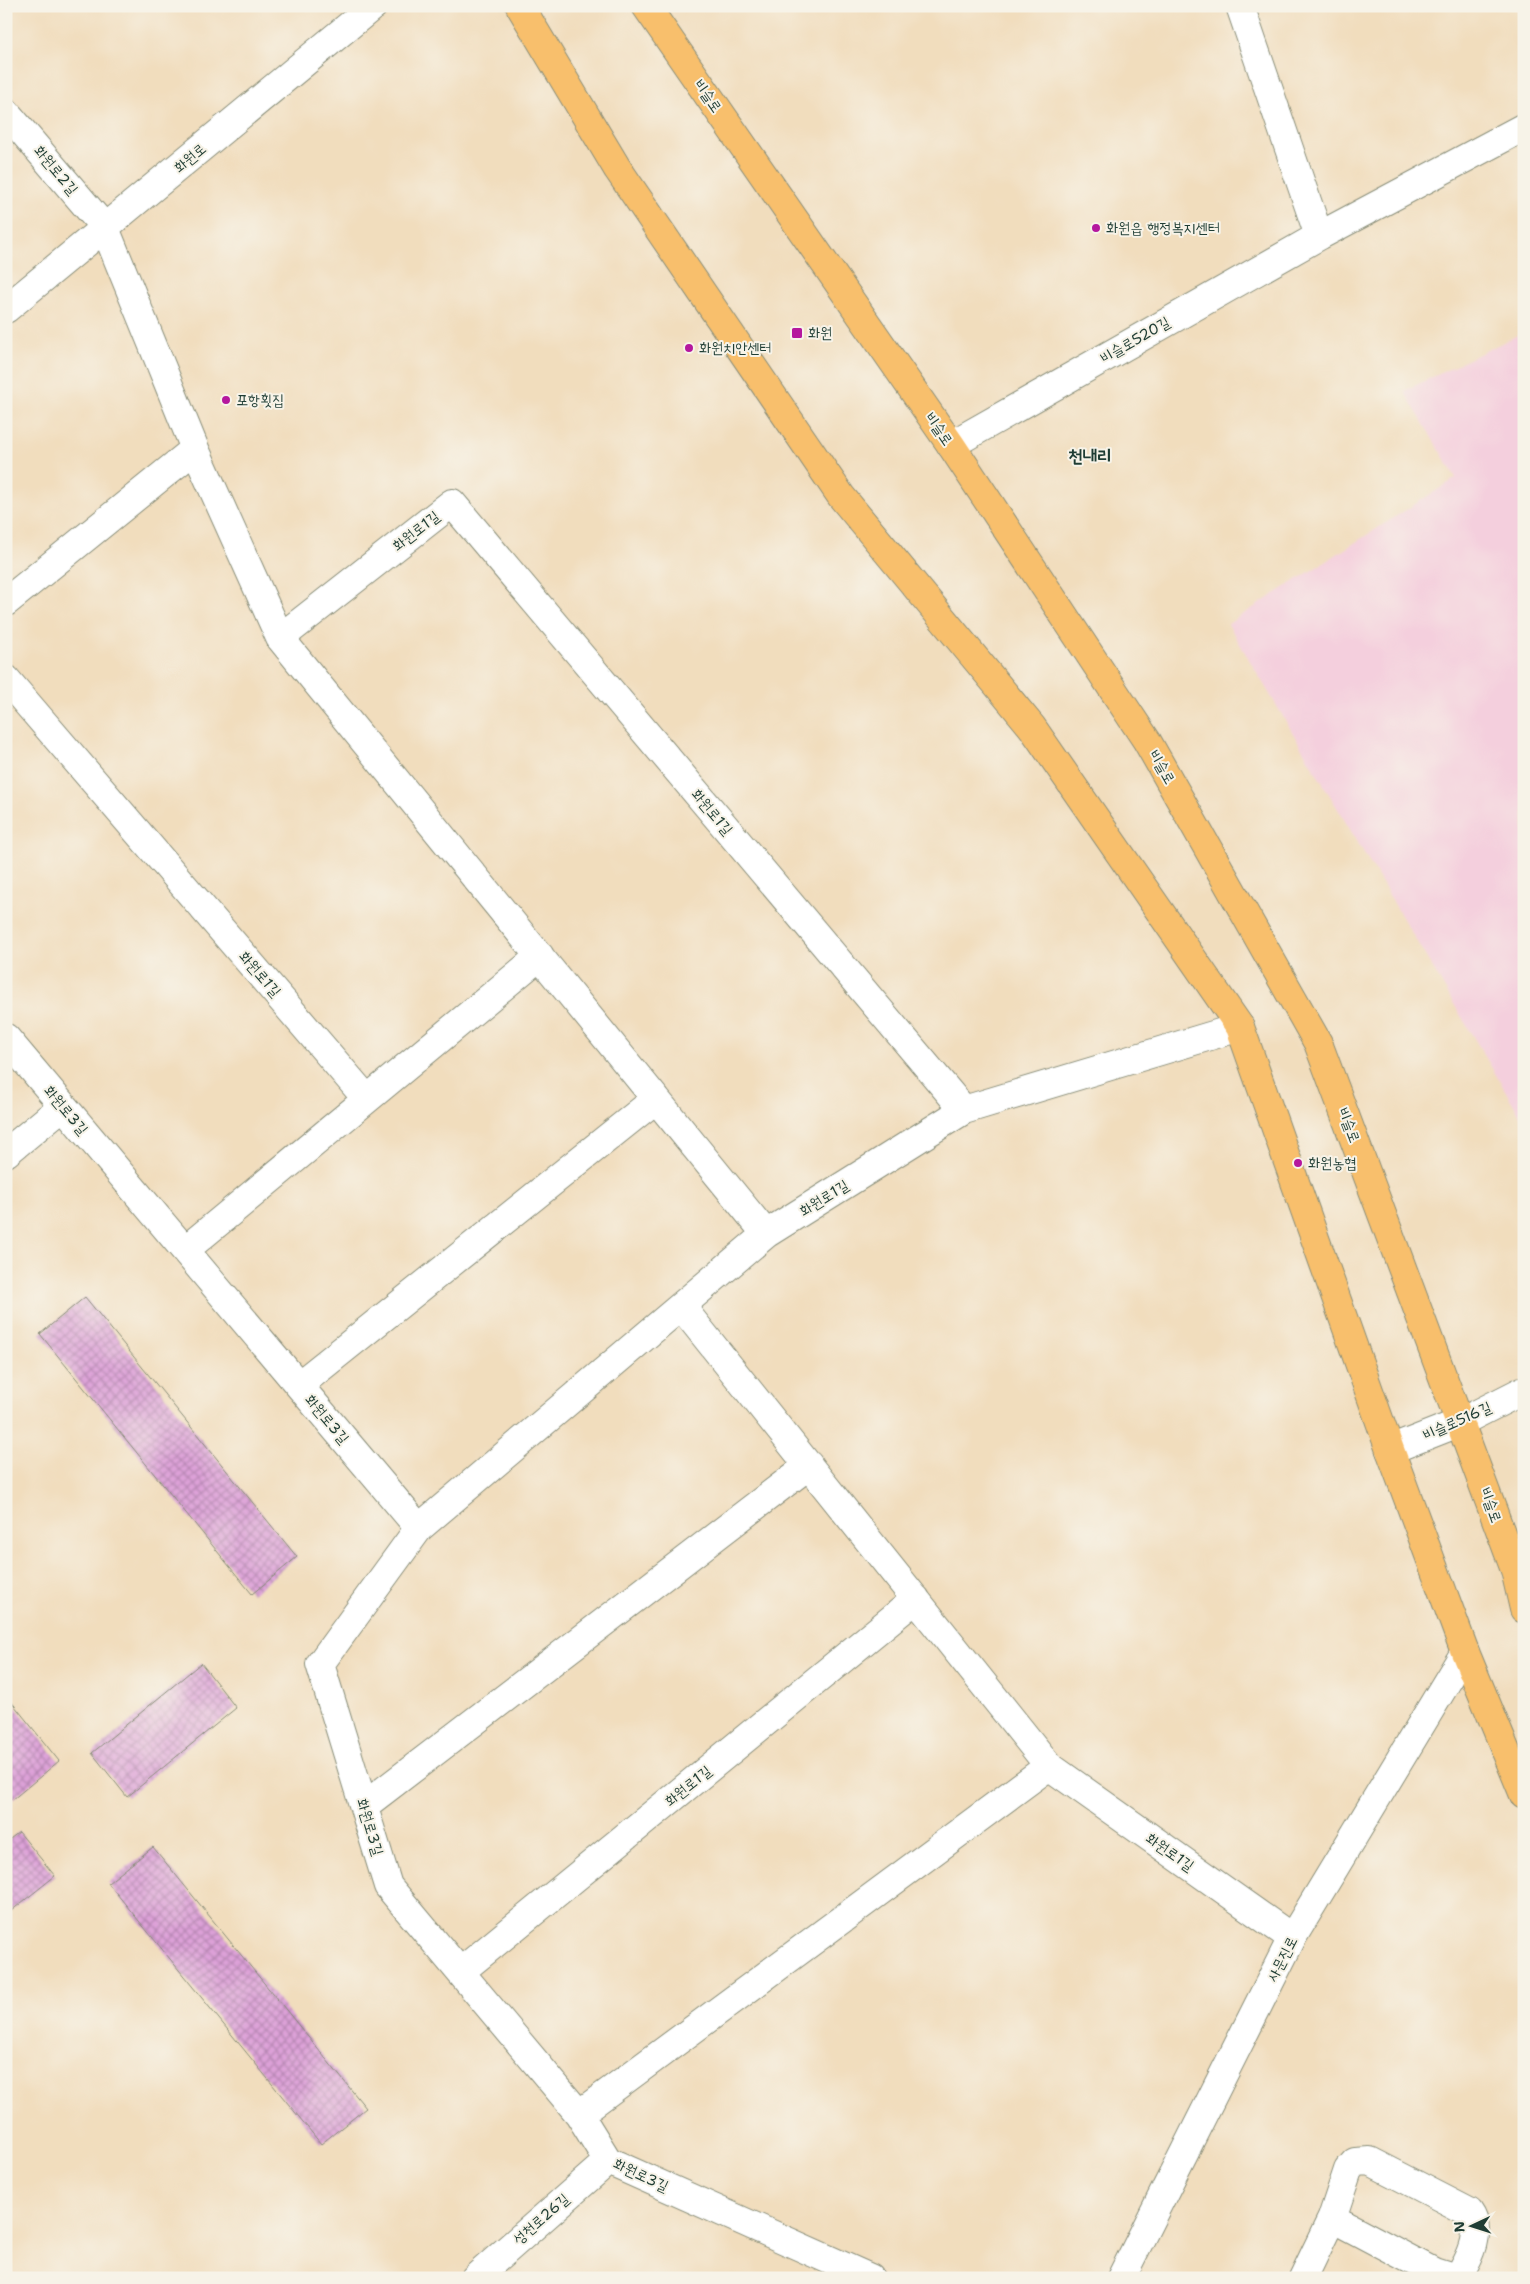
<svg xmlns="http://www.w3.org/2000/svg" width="1530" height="2284" font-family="'Shantell Sans','Poor Story',sans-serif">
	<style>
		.built { fill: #f4cfdd }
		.building { fill: url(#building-cross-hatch) }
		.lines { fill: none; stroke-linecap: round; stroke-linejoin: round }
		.minor-casing { stroke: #888d78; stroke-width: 30 }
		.major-casing { stroke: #888d78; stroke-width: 30 }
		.minor { stroke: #fff; stroke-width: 28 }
		.major { stroke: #f8bf6c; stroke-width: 28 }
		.poi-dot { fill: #b5179e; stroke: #f7f3e8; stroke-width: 2 }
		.labels { text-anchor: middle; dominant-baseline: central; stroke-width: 4; stroke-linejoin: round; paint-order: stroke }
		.street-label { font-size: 15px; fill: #1f3d34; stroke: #f7f3e8 }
		.poi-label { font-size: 15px; fill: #1f3d34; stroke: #f7f3e8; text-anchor: start }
		.quarter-label { font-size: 18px; font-weight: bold; fill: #1f3d34; stroke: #f7f3e8 }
	</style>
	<defs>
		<pattern id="building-cross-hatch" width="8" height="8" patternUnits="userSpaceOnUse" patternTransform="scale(1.25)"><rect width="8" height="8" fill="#dda1d8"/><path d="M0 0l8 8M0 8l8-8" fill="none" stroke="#b384b0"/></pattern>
	</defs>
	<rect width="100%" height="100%" fill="#f7f3e8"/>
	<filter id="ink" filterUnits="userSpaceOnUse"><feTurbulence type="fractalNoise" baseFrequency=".02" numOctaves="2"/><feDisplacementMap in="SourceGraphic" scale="10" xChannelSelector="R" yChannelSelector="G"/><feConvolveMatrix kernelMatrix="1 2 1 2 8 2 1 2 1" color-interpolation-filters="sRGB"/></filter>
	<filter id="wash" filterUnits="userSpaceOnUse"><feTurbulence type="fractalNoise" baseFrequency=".0096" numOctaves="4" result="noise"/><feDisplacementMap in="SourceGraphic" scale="20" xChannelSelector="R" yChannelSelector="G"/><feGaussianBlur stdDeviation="1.12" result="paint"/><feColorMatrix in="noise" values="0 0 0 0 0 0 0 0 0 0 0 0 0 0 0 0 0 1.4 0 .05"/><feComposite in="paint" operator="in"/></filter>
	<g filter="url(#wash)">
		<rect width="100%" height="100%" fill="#f1ddbd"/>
		<!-- built -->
		<path class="built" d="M1524 332V1122L1228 624 1456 478 1404 391Z"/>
		<g id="blocks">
			<!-- building -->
			<path class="building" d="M85 1297 297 1557 252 1594 40 1334Z
				M201 1663 236 1708 127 1797 92 1753Z
				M6 1695 59 1761 12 1800 6 1792Z
				M19 1832 55 1876 6 1915V1842Z
				M153 1847 366 2108 321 2144 108 1883Z"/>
		</g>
	</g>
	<g filter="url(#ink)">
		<use href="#blocks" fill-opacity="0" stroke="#888d78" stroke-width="1"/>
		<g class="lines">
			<defs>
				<path id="minor" d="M1240 6 1319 236
					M6 112 105 228 195 449 280 638 766 1234 964 1110 1240 1027
					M6 309 373 6
					M951 445 1319 236 1524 127
					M6 602 195 449
					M280 638 452 503 964 1110
					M6 679 367 1099
					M6 1038 419 1528
					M6 1153 63 1106
					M766 1234 419 1528 320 1664 388 1886 579 2114 608 2161 870 2278
					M185 1250 540 956
					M299 1385 656 1099
					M1390 1450 1461 1422 1524 1390
					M1049 1766 1292 1938
					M364 1806 809 1465
					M460 1972 916 1599
					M579 2114 1049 1766 681 1306
					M475 2278 608 2161
					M1121 2278 1292 1938 1465 1652
					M1303 2278 1332 2218 1348 2170 1355 2162 1370 2161 1469 2212C1483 2231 1470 2257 1459 2275L1450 2277 1434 2272 1332 2218"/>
				<path id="major" d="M520 6 617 168 841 496 1032 727 1240 1027 1390 1450 1465 1652 1524 1795
					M646 6 951 445 1147 741 1318 1043 1515 1570 1524 1609"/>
			</defs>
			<!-- minor casing -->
			<use href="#minor" class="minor-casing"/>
			<!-- major casing -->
			<use href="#major" class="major-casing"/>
			<!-- minor -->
			<use href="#minor" class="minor"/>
			<!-- major -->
			<use href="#major" class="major"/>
		</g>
	</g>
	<!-- markers -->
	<g class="poi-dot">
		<circle cx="1096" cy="228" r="5"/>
		<rect x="791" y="327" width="12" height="12" rx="2.5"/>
		<circle cx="689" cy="348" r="5"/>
		<circle cx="226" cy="400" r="5"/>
		<circle cx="1298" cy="1163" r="5"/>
	</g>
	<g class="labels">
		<!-- street labels -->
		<g class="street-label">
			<text transform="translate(708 96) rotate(55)">비슬로</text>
			<text transform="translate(190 158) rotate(-40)">화원로</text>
			<text transform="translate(56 170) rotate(50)">화원로2길</text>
			<text transform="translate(1135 340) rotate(-30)">비슬로520길</text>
			<text transform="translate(939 429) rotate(55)">비슬로</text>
			<text transform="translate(416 531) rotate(-38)">화원로1길</text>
			<text transform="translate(1162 767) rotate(60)">비슬로</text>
			<text transform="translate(712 812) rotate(50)">화원로1길</text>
			<text transform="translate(260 974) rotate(49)">화원로1길</text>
			<text transform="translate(66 1110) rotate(50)">화원로3길</text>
			<text transform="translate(1349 1125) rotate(69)">비슬로</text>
			<text transform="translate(824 1198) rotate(-32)">화원로1길</text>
			<text transform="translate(327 1419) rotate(50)">화원로3길</text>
			<text transform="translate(1457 1421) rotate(-24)">비슬로516길</text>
			<text transform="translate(1491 1505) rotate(70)">비슬로</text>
			<text transform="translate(688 1786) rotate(-39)">화원로1길</text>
			<text transform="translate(370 1827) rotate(73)">화원로3길</text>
			<text transform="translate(1170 1852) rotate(35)">화원로1길</text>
			<text transform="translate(1282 1959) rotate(-63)">사문진로</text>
			<text transform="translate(641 2175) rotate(25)">화원로3길</text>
			<text transform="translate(541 2219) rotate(-41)">성천로26길</text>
		</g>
		<!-- poi labels -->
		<g class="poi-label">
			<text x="1106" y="228">화원읍 행정복지센터</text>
			<text x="808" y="333">화원</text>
			<text x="699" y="348">화원치안센터</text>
			<text x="236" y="400">포항횟집</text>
			<text x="1308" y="1163">화원농협</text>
		</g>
		<!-- quarter labels -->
		<g class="quarter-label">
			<text x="1090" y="456">천내리</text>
		</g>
	</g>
	<!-- margin -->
	<rect width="1530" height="2284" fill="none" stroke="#f7f3e8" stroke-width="25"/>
	<!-- north arrow -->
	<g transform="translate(1472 2226) rotate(266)" stroke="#f7f3e8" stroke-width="4" paint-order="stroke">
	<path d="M0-4L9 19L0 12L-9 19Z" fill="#1f3d34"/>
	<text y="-8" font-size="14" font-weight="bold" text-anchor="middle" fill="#1f3d34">N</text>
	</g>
</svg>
